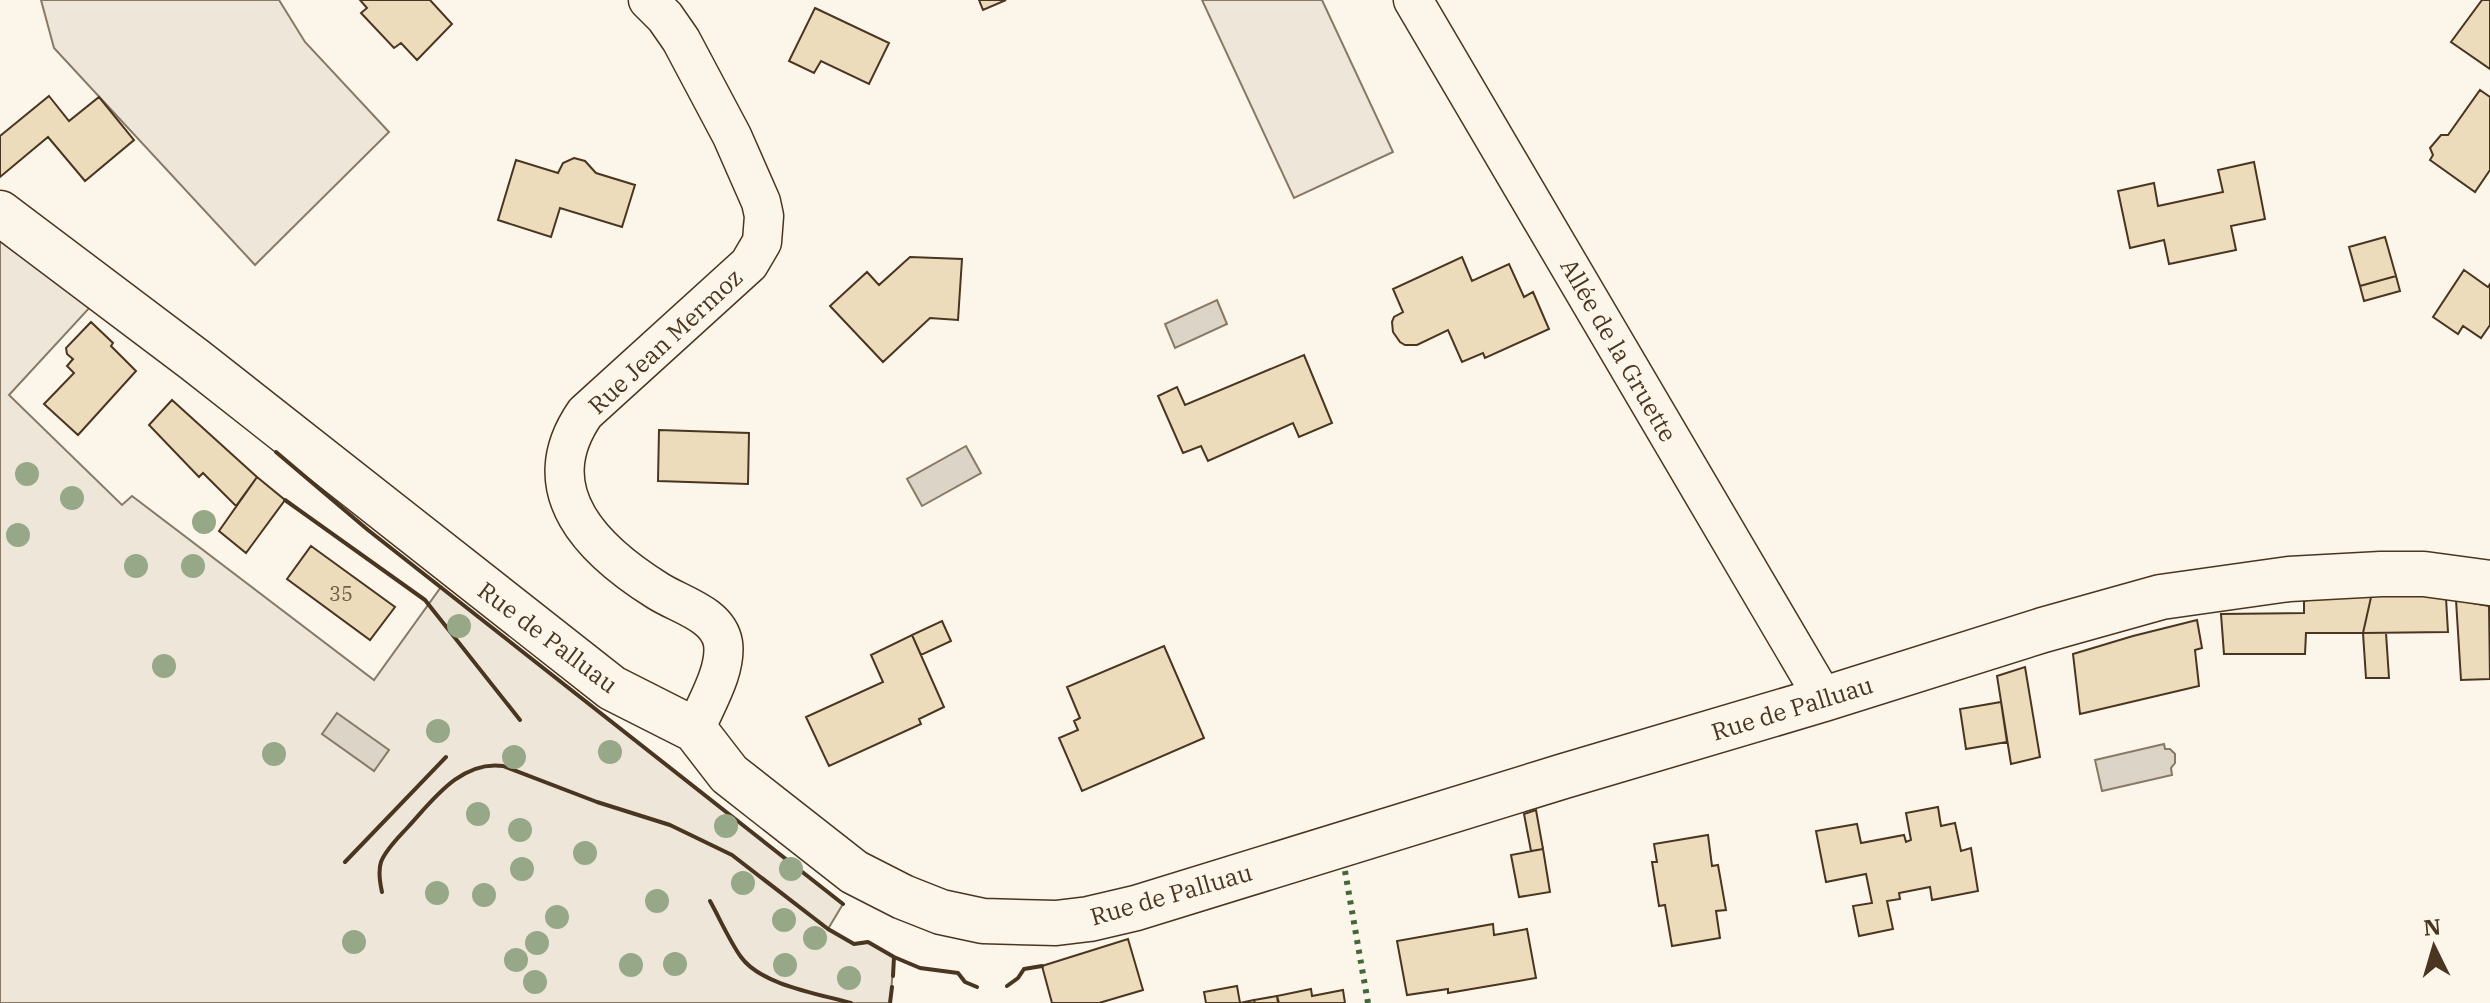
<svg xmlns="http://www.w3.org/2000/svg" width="2490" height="1003" font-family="'IBM Plex Serif',serif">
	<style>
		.green { fill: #ede6d9; stroke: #887966; stroke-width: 2 }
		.water { fill: #dcd4c6; stroke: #887966; stroke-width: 2 }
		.building { fill: #ecdcbc; stroke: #4a3520; stroke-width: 2 }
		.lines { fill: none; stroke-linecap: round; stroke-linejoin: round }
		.minor-casing { stroke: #4a3520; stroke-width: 41 }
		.tertiary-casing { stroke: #4a3520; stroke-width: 47 }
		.minor { stroke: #fbf6e9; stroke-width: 38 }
		.tertiary { stroke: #fbf6e9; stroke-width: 44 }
		.hedge { stroke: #436837; stroke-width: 6; stroke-dasharray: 4 6; stroke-linecap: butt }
		.wall { stroke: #4a3520; stroke-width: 4 }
		.tree { fill: #96a887 }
		.labels { text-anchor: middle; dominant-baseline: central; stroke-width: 6; stroke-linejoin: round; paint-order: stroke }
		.number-label { font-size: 20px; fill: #725f47 }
		.street-label { font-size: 24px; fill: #4a3520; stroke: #fbf6e9 }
	</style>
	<rect width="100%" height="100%" fill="#fbf6e9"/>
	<!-- green -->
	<path class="green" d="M41 0H279L305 42 389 132 255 265 54 48Z
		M1202 0H1322L1393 152 1294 198Z
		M0 233 93 304 9 395 122 505 132 496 374 680 441 587 843 904 828 929 854 944 868 942 894 957 890 1003H0Z"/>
	<!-- water -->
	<path class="water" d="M1217 300 1227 324 1175 348 1165 324Z
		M966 446 981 473 922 506 907 479Z
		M337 713 389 750 374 771 322 734Z
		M2164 744 2165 749H2170L2175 754V763L2171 768 2172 775 2102 791 2095 760Z"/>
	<!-- building -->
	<path class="building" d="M360 0H430L452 24 417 60 401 43 394 48 361 13 367 8Z
		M979 0H1006L983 10Z
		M2482 0H2490V69L2451 42Z
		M815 8 889 43 869 84 821 61 814 73 789 61Z
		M2480 90 2490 97V170L2475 192 2430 160 2433 155 2430 148 2441 135H2448Z
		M49 96 69 121 99 97 134 140 85 181 48 137 0 177V136Z
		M574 158 585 161 596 173 635 185 622 227 560 208 551 237 498 220 516 160 558 173 563 163Z
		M2254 162 2265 219 2231 226 2236 250 2169 264 2164 240 2130 248 2118 191 2154 183 2158 206 2223 192 2218 170Z
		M2385 237 2396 276 2360 286 2349 247Z
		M910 257 962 259 958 320 930 318 883 362 830 306 867 272 879 285Z
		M1462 257 1472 281 1509 264 1524 297 1533 292 1549 329 1485 358 1483 353 1462 362 1448 330 1417 345H1405L1400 342 1393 332 1392 322 1394 317 1403 312 1393 289Z
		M2464 270 2488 287 2490 284V325L2481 338 2463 326 2458 334 2433 317Z
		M2396 276 2400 291 2364 301 2360 286Z
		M91 322 113 343 111 346 136 371 78 435 44 404 74 373 67 366 73 359 67 354 66 348Z
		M1304 355 1332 423 1299 437 1293 423 1208 461 1201 446 1183 453 1158 396 1177 387 1185 405Z
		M172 400 257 477 236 506 203 473 199 477 149 425Z
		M659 430 749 433 748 484 658 481Z
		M257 477 285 500 246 553 219 531Z
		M311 546 395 607 370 640 287 579Z
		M2374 584 2446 598 2448 632 2363 633Z
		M2374 584 2363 633H2306L2305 654H2224L2221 614 2304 613V601Z
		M2456 600 2489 606 2490 679 2461 680Z
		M2197 620 2202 648 2195 650 2199 686 2080 714 2073 654 2133 636Z
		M942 621 951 641 921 655 912 635Z
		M2363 633H2386L2389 678H2366Z
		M912 635 944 707 919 719 921 724 829 766 806 717 883 682 871 655Z
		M1164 646 1204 738 1082 791 1059 738 1078 730 1074 721 1080 718 1067 687Z
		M2025 667 2040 757 2011 764 1997 676Z
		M2001 702 2007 742 1966 749 1960 709Z
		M1938 807 1941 826 1955 823 1961 851 1971 848 1978 891 1932 900 1930 887 1899 893 1900 899 1887 901 1893 929 1859 936 1853 906 1872 903 1866 874 1826 882 1816 831 1857 824 1861 843 1904 835 1906 842 1911 840 1906 813Z
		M1536 810 1543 849 1531 851 1524 814Z
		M1708 835 1712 866 1718 865 1726 910 1716 911 1720 938 1672 946 1665 905 1659 906 1652 862H1657L1654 844Z
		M1543 849 1550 892 1519 897 1511 855Z
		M1493 924 1494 935 1527 929 1536 978 1448 993V989L1407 995 1397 941Z
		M1128 939 1143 990 1099 1003H1052L1042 966Z
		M1237 986 1240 1003 1254 1000 1255 1003H1206L1204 992Z
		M1311 989 1312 996 1343 990 1345 1003H1278L1277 996Z
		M1277 996 1279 1003H1255L1254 1000Z"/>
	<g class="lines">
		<defs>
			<path id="minor" d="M648 0 665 17 681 40 732 136 761 202 764 216 762 242 749 264 585 413C531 491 594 551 658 591 680 605 718 614 723 643 727 671 705 705 695 730
				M1413 0 1824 699"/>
			<path id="tertiary" d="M0 213 195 360 612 688 695 730 729 774 854 872 903 897 941 912 983 921 1056 923 1089 919 1136 908 1564 776 1824 699 2043 630 2161 597 2289 579 2381 574H2424L2490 583"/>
		</defs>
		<!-- minor casing -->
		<use href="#minor" class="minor-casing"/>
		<!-- tertiary casing -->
		<use href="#tertiary" class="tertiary-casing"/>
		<!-- minor -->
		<use href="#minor" class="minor"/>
		<!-- tertiary -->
		<use href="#tertiary" class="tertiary"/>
		<!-- hedge -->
		<path class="hedge" d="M1345 871 1368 1003"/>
		<!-- wall -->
		<path class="wall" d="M276 452 368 530 843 904
			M285 500 425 600 520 720
			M345 862 446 757
			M382 892C380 883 378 871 381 862 386 849 399 837 408 827 432 801 461 760 503 766L597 802 670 825 732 855 828 929 854 944 868 942 894 957 920 968 958 973 965 982 977 987
			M710 901C720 919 729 940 741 957 761 985 819 994 851 1003
			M893 976 894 957
			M1007 986 1018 978 1024 969 1042 966
			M890 1003 892 987"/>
	</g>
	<!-- trees -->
	<g class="tree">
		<circle cx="27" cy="474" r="12"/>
		<circle cx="72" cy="498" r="12"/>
		<circle cx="204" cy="522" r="12"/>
		<circle cx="18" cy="535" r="12"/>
		<circle cx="136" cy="566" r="12"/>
		<circle cx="193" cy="566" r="12"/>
		<circle cx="459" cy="626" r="12"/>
		<circle cx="164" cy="666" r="12"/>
		<circle cx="438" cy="731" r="12"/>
		<circle cx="610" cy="752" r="12"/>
		<circle cx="274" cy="754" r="12"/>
		<circle cx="514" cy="757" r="12"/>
		<circle cx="478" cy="814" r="12"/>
		<circle cx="726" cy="826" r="12"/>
		<circle cx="520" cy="830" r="12"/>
		<circle cx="585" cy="853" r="12"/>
		<circle cx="522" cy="869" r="12"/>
		<circle cx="791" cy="869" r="12"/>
		<circle cx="743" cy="883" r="12"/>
		<circle cx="437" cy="893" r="12"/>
		<circle cx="484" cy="895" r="12"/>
		<circle cx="657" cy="901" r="12"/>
		<circle cx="557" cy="917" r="12"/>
		<circle cx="784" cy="920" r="12"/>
		<circle cx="815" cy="938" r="12"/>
		<circle cx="354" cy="942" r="12"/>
		<circle cx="537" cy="943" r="12"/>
		<circle cx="516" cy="960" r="12"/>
		<circle cx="675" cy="964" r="12"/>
		<circle cx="631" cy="965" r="12"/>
		<circle cx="785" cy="965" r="12"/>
		<circle cx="849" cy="978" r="12"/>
		<circle cx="535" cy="982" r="12"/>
	</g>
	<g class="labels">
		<!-- number labels -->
		<g class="number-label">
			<text x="341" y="593">35</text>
		</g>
		<!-- street labels -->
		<g class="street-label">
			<text transform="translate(665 341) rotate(-43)">Rue Jean Mermoz</text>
			<text transform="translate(1619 350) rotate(60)">Allée de la Gruette</text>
			<text transform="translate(548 637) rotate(37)">Rue de Palluau</text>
			<text transform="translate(1792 708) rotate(-17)">Rue de Palluau</text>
			<text transform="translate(1171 894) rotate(-16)">Rue de Palluau</text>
		</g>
	</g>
	<!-- north arrow -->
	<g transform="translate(2434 947) rotate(355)" stroke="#fbf6e9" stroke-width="6" paint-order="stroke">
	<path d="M0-6L14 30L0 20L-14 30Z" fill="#4a3520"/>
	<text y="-12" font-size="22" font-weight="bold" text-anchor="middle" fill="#4a3520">N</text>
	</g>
</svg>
